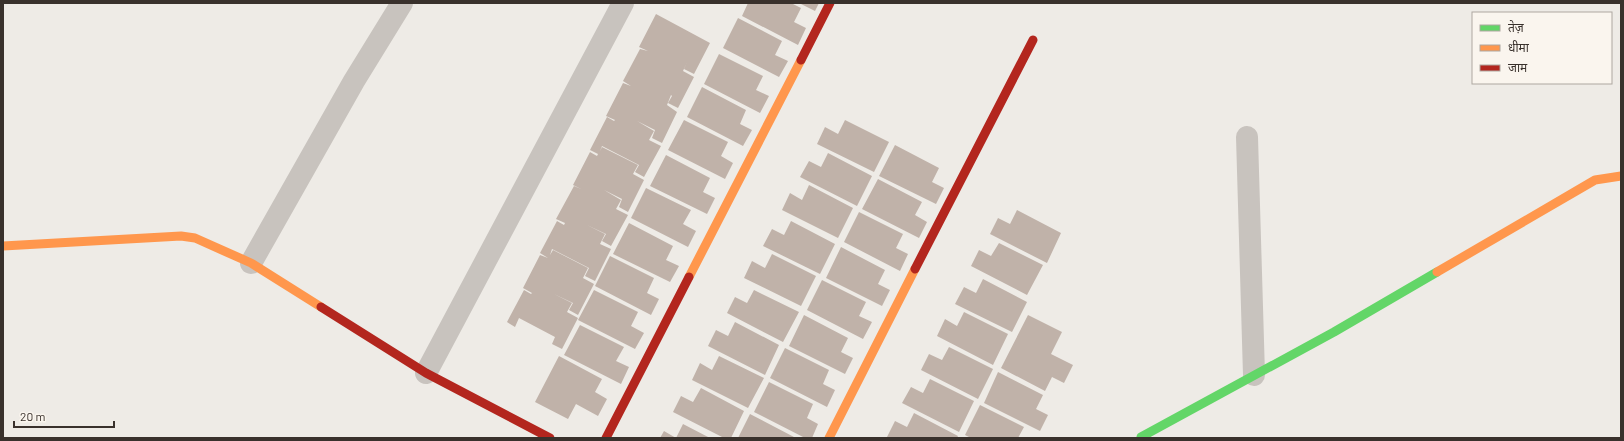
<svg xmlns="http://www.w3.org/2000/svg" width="1624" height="441" font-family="Barlow,'Noto Sans Devanagari',sans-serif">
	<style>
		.building { fill: #c0b2a9 }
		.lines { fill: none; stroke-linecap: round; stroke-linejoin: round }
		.street { stroke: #c8c3be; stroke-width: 22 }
		.fast { stroke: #63d668; stroke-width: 9 }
		.slow { stroke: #ff974d; stroke-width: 9 }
		.jam { stroke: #b3261e; stroke-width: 9 }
	</style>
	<rect width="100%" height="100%" fill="#eeebe6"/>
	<!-- building -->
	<path class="building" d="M748 3H791L801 8 794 22 806 28 798 45 742 16Z
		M799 3H819L815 11Z
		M656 14 710 43 694 74 684 69 687 62 683 71 694 77 678 108 668 103 672 96 671 95 667 105 677 112 662 143 652 138 655 130 637 121 654 131 649 140 661 146 644 177 635 172 639 165 602 146 600 151 602 147 638 165 633 174 644 180 628 212 619 207 622 199 604 190 621 200 616 209 628 215 611 246 602 241 606 234 587 225 605 234 600 244 611 249 595 281 585 276 589 268 552 249 550 255 553 250 588 268 583 278 594 284 578 315 569 310 573 303 554 294 572 303 567 312 578 318 562 349 552 344 555 337 519 318 515 327 507 322 524 290 531 294 532 293 523 288 540 255 548 258 540 253 557 221 564 225 565 223 556 219 574 186 581 189 573 185 590 152 597 156 598 154 590 150 607 117 614 121 615 120 606 116 623 83 631 86 623 81 640 49 648 51 639 47Z
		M738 18 782 41 775 55 788 61 779 77 723 48Z
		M719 54 763 76 756 90 769 96 760 113 704 84Z
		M702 87 746 110 740 124 752 130 743 146 687 117Z
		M684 120 728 142 721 156 733 163 725 179 668 150Z
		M845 120 889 142 874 172 817 144 825 127 838 134Z
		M895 145 939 168 932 182 944 188 936 204 879 176Z
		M828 153 872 176 857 206 800 177 809 161 821 167Z
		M666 155 710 178 703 192 715 198 707 214 650 186Z
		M878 179 922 202 915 215 927 222 919 238 862 209Z
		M809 185 853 208 838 238 782 210 790 193 802 200Z
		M646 188 691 210 683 224 696 231 688 247 631 218Z
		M1017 210 1061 233 1047 263 990 234 998 218 1010 224Z
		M859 212 903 234 896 248 908 254 900 271 844 242Z
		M791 221 835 244 820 274 763 246 772 229 784 235Z
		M629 223 673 246 666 260 679 266 670 282 613 254Z
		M999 243 1043 265 1027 295 971 266 979 250 991 256Z
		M841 247 885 270 878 284 890 290 882 306 826 278Z
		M772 254 816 276 801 306 744 278 752 261 765 268Z
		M610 256 654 278 647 293 659 299 651 315 595 286Z
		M983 279 1027 302 1012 332 955 304 964 287 976 293Z
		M822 280 866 302 859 316 872 322 863 339 807 310Z
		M594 290 638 312 631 326 644 333 635 349 578 320Z
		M754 290 799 312 783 342 727 313 735 297 747 303Z
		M964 312 1008 334 993 365 937 336 945 319 957 326Z
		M804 315 848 338 841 352 853 358 845 374 789 346Z
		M1028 315 1062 332 1051 354 1073 365 1064 383 1052 377 1045 391 1001 368Z
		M735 322 779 345 765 375 708 346 716 330 728 336Z
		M580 325 624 347 616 361 629 367 621 384 564 355Z
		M949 347 993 369 978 399 921 370 929 354 942 360Z
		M785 348 829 370 823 384 835 390 827 407 770 378Z
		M559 356 602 379 595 392 607 399 598 416 576 404 568 419 535 402Z
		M719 356 764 378 748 408 692 380 700 363 712 370Z
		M998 372 1043 395 1036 409 1048 415 1040 431 984 403Z
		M930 379 974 401 959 432 902 403 911 387 923 393Z
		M769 382 813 404 807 418 818 424 812 438H805L754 412Z
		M701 388 744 411 731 438H724L673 412 681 396 693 402Z
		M980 405 1024 427 1018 438H971L965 435Z
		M914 413 958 436 957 438 887 437 895 421 907 427Z
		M750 414 794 437V438H738Z
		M683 424 710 438H660L664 431 676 438Z"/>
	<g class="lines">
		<!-- street -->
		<path class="street" d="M1247 137 1254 375
			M251 263 354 81 402 3
			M426 373 623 3"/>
		<!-- fast -->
		<path class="fast" d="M1141 437 1334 332 1437 272"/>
		<!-- slow -->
		<path class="slow" d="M3 246 181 236 195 238 251 263 321 307
			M1437 272 1595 180 1621 176
			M689 277 801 60
			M829 438 915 269"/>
		<!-- jam -->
		<path class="jam" d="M801 60 830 3
			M915 269 1033 40
			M321 307 426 373 550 438
			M606 438 689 277"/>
	</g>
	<!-- border -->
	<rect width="1624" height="441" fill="none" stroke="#39312c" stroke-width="8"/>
	<!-- legend -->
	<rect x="1472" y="12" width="140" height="72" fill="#faf5ee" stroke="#ada7a0"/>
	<rect x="1480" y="25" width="20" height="6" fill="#63d668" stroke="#ada7a0"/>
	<text x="1508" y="32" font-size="12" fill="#39312c">तेज़</text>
	<rect x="1480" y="45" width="20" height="6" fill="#ff974d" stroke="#ada7a0"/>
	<text x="1508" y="52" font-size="12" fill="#39312c">धीमा</text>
	<rect x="1480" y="65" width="20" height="6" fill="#b3261e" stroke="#ada7a0"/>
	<text x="1508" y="72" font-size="12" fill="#39312c">जाम</text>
	<!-- scale -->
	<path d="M14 421v6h100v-6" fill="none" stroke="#39312c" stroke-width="2"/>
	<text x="20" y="421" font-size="12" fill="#39312c" stroke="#faf5ee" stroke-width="3" paint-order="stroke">20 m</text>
</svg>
